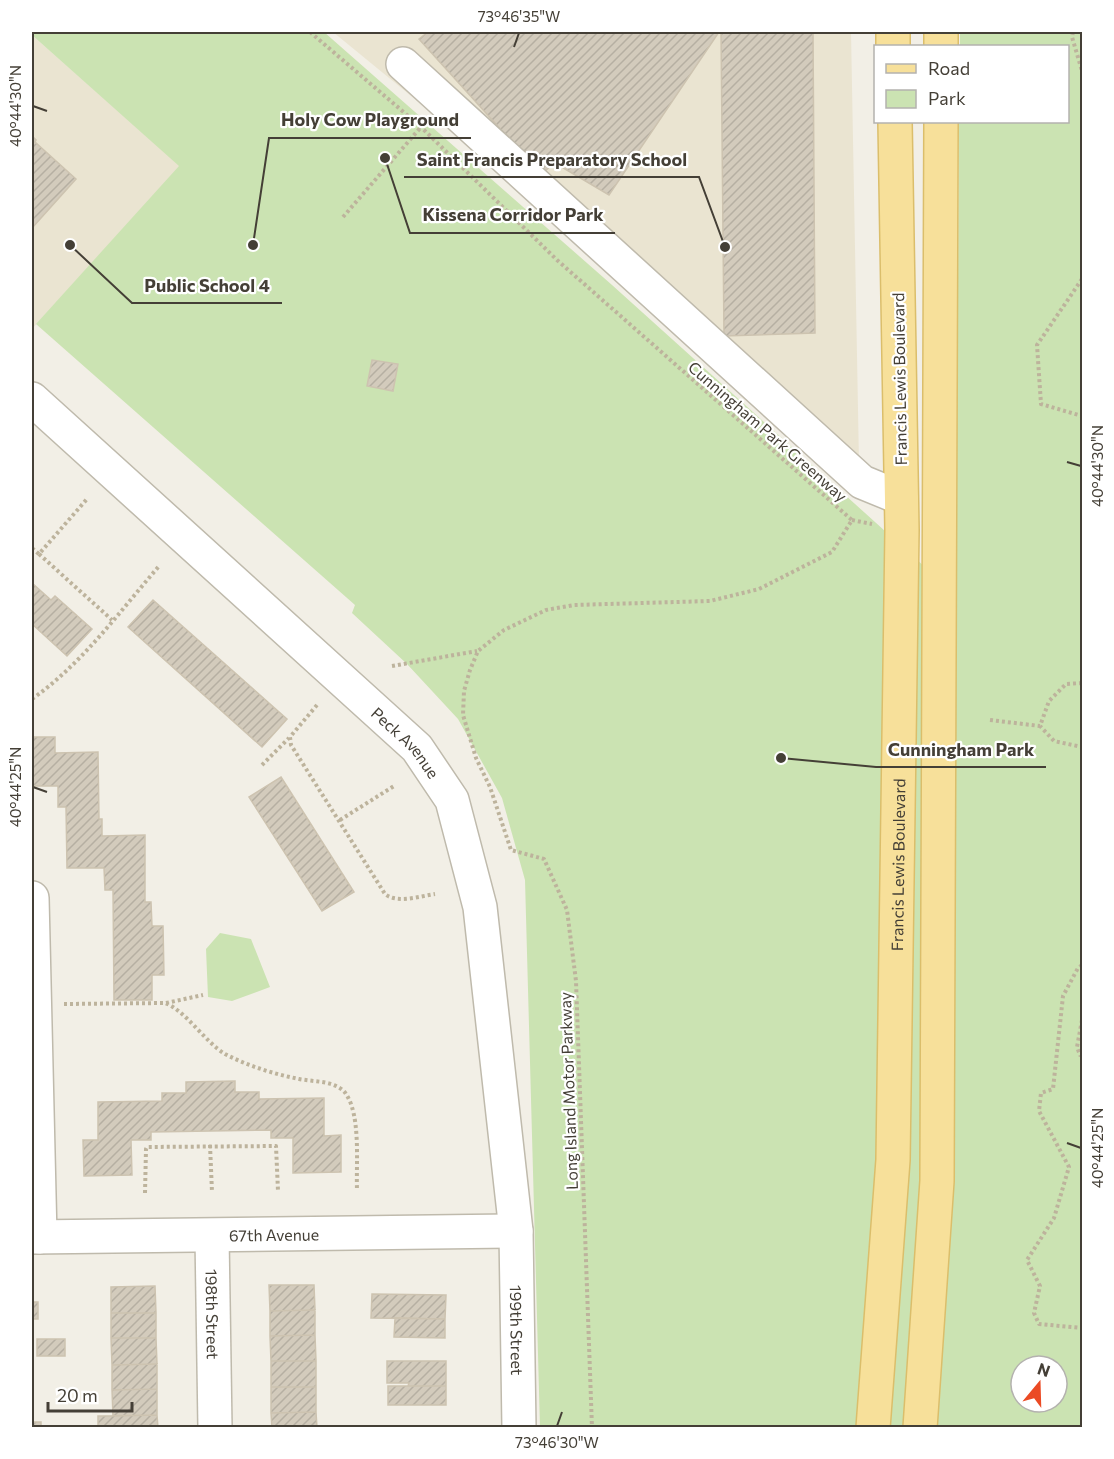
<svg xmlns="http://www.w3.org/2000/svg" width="1114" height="1459" font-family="Commissioner,sans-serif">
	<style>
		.education { fill: #eae4d1 }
		.park { fill: #cbe3b2; fill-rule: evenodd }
		.building { fill: url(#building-hatch); stroke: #cdc3b0; stroke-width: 1.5 }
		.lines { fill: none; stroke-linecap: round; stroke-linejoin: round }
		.minor-casing { stroke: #bfbaac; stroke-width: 36 }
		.major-casing { stroke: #dbbe6b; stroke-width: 36 }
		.path { stroke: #bdb39c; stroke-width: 4; stroke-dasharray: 3 3; stroke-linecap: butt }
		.minor { stroke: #fff; stroke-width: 33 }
		.major { stroke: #f7e09a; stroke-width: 33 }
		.ticks { fill: none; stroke: #443f36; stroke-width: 2 }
		.labels { text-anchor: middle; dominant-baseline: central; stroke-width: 4.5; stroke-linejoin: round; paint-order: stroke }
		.street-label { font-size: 16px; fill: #443f36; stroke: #fff }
		.leader { fill: none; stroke: #443f36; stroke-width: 2 }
		.callout-dot { fill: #443f36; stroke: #fff; stroke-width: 2 }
		.callout-label { font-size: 18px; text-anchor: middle; font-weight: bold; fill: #443f36; stroke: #fff; stroke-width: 4.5; stroke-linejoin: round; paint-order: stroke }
		.neatline { fill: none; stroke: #443f36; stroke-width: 2 }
		.ticks-label { font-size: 15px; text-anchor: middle; fill: #443f36 }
	</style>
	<defs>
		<pattern id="building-hatch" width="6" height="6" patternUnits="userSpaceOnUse" patternTransform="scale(1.5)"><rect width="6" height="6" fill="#d3cbbc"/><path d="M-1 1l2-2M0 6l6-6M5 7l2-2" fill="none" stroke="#b6afa2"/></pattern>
	</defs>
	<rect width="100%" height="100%" fill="#f2efe6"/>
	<!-- education -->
	<path class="education" d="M333 32H851L859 463Z
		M32 35 180 166 32 329Z"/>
	<!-- park -->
	<path class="park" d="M32 32H324L612 285 956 595 959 122H1068V46H960V32H1082V1427H540L525 880 502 798 458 719 407 664 352 613 355 605 36 324 179 166 32 35ZM1021 1366H1057V1402H1021Z
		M220 933 251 939 270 987 232 1001 208 997 206 949Z"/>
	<!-- building -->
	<path class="building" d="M428 32H719L609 195 555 163 541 174 419 39Z
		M721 32H813L815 333 724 336Z
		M32 136 36 140 35 142 76 179 32 228Z
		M372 360 398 364 393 391 367 386Z
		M32 583 51 600 55 596 92 629 67 656 32 624Z
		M153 600 287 719 262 747 128 627Z
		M32 737H55V753L98 752 99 819H102V836L145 835V902H151L152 926H163L164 975H152V1000H114L113 890H105L104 868H67L66 807H58V786H32Z
		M281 777 354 892 322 911 249 797Z
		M235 1081V1092H259V1099L324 1098V1136L341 1135V1172L293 1173V1138H271V1130L151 1132V1140H131L132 1175 84 1176 83 1140H98V1102L162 1101V1093H186V1082Z
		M269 1285H314L315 1310 270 1311Z
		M155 1286 156 1313H111V1287Z
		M372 1294 446 1295 445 1319 371 1318Z
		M32 1302H38V1319H32Z
		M315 1310V1335L270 1336V1311Z
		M111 1313H156V1338H111Z
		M395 1318 445 1319V1338L394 1337Z
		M315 1335 316 1361H271L270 1336Z
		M111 1338H156L157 1364 112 1365Z
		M37 1339H65V1356H37Z
		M271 1361H316V1387H271Z
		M387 1361H446V1386H408L409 1383H387Z
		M157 1364V1389L112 1390V1365Z
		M388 1386H446V1405H388Z
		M271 1387H316V1412L271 1413Z
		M157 1389V1415L113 1416 112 1390Z
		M316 1412 317 1428H272L271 1413Z
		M157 1415 158 1428H98V1416Z
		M32 1422H41V1428H32Z"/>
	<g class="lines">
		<defs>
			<g id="minor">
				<path d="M403 64 862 482 901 498"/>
				<path id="s1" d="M32 399 417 748 452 800 480 907 516 1231 519 1428"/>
				<path d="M32 898 40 1237"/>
				<path id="s2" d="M212 1236 215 1428"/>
				<path id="s3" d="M32 1237 516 1231"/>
			</g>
			<g id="major">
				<path d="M893 32V46"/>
				<path d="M941 46V32"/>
				<path id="s4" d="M873 1428 893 1160 902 530 895 122"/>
				<path d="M920 1428 937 1181 941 122"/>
			</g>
		</defs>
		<!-- minor casing -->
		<use href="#minor" class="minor-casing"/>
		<!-- major casing -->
		<use href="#major" class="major-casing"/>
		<!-- path -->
		<path class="path" d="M310 32 421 127 557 260 852 520 832 552 759 589 710 601 574 605 546 610 504 630 478 651 470 670 464 691 463 715 476 758 490 787 511 850 544 859 567 910 576 981 592 1428
			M1073 32 1072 37 1082 71
			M343 217 421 127
			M1082 279 1037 345 1041 404 1082 416
			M852 520 872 524
			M32 548 39 554 87 499
			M39 554 112 620
			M392 666 477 651
			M1082 683 1066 684 1049 701 1040 726 1054 741 1082 747
			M32 699C82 664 120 611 160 565
			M317 705 290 737 291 745 385 894C397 904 421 896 435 894
			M990 720 1040 726
			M262 765 289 738
			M340 820 394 786
			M1082 965 1078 968 1063 996 1053 1089 1041 1093 1039 1111 1069 1167 1054 1218 1027 1260 1040 1286 1034 1313 1039 1324 1082 1328
			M166 1003 203 995
			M64 1004 165 1003C185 1010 205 1042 225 1054 248 1066 274 1074 299 1079 310 1081 321 1081 331 1084 337 1086 343 1089 346 1094 361 1116 356 1164 357 1190
			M1082 1020 1077 1047 1080 1055H1082
			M210 1145 212 1192
			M145 1193 146 1149 147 1147 276 1146 278 1191"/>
		<!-- minor -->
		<use href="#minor" class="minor"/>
		<!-- major -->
		<use href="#major" class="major"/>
	</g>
	<!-- ticks -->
	<path class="ticks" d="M514 47 519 33M33 106 47 111M1067 462 1081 466M33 787 47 792M1067 1143 1081 1148M557 1426 562 1412"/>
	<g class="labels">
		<!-- street labels -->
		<g class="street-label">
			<text transform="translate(899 379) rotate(-91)">Francis Lewis Boulevard</text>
			<text transform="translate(768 431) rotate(41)">Cunningham Park Greenway</text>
			<text stroke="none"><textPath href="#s1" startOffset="508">Peck Avenue</textPath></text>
			<text stroke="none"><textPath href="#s4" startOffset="564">Francis Lewis Boulevard</textPath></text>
			<text transform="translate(568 1091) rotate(-92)">Long Island Motor Parkway</text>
			<text stroke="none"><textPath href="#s3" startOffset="242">67th Avenue</textPath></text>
			<text stroke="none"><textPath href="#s2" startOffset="78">198th Street</textPath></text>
			<text stroke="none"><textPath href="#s1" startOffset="1118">199th Street</textPath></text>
		</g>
	</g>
	<!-- callouts -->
	<path class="leader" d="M253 245L269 138H471M725 247L699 177H404M385 158L410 233H615M70 245L132 303H282M781 758L876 767H1046"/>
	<g class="callout-dot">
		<circle cx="253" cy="245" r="6"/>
		<circle cx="725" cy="247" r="6"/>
		<circle cx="385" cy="158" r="6"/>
		<circle cx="70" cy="245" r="6"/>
		<circle cx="781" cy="758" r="6"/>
	</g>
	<g class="callout-label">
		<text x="370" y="126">Holy Cow Playground</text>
		<text x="552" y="166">Saint Francis Preparatory School</text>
		<text x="513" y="221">Kissena Corridor Park</text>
		<text x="207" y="292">Public School 4</text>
		<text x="961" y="756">Cunningham Park</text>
	</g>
	<!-- border -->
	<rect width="1114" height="1459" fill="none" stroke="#ffffff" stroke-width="66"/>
	<!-- legend -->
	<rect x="874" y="45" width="195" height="78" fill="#ffffff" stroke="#b4b2af" stroke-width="1.5"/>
	<rect x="886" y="64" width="30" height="9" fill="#f7e09a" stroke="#b4b2af" stroke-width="1.5"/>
	<text x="928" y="75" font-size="18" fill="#443f36">Road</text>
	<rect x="886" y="90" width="30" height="18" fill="#cbe3b2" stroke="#b4b2af" stroke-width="1.5"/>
	<text x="928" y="105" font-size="18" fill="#443f36">Park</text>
	<!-- north arrow -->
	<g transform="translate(1039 1384) rotate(19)"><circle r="28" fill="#ffffff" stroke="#b4b2af" stroke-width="1.5"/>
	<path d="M0-4.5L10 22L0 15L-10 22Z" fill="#eb4a24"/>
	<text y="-9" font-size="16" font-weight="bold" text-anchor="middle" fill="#443f36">N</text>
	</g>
	<!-- scale -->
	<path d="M48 1402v9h84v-9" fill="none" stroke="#443f36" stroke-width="3"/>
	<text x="57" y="1402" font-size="18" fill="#443f36" stroke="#ffffff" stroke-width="4.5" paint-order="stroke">20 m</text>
	<rect x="33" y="33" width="1048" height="1393" class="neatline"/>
	<g class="ticks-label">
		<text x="519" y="22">73°46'35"W</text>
		<text transform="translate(16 106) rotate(-90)" y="5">40°44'30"N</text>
		<text transform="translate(1098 466) rotate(-90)" y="5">40°44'30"N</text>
		<text transform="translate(16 787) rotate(-90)" y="5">40°44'25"N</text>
		<text transform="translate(1098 1148) rotate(-90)" y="5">40°44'25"N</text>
		<text x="557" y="1448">73°46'30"W</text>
	</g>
</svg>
